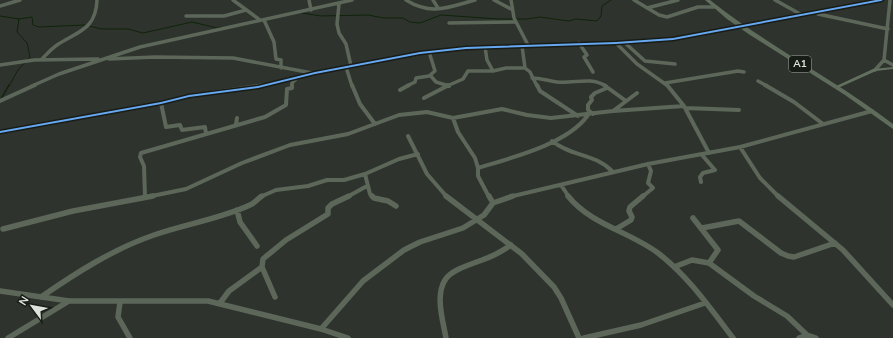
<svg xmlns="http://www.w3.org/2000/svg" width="893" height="338" font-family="'Nunito Sans',sans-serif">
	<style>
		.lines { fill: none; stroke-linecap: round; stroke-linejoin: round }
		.stream-far1 { stroke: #0e2408; stroke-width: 1 }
		.stream { stroke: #0e2408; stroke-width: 1.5 }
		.minor-far2 { stroke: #5c6759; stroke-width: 3.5 }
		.minor-far1 { stroke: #5c6759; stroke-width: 4 }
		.minor { stroke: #5c6759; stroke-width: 5.5 }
		.major { fill: #63705f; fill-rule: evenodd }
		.highway { fill: #5f6c5c; fill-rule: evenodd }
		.cycleway-casing { stroke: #181c17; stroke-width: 3 }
		.cycleway { fill: #66a8f1; fill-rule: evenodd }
		.labels { text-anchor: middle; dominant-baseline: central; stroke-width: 4; stroke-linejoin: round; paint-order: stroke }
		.shield { fill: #181c17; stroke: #a2a7a0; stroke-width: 1 }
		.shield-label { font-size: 10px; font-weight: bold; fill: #dde2db }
	</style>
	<rect width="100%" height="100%" fill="#2f332e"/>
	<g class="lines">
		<!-- stream-far1 -->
		<path class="stream-far1" d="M302 13 321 16 368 15 384 18H403L410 22 420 23 441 15 499 19H527L540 17 569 21 576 19 597 21 601 16 602 6 611 0
			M0 16 19 19 32 17 33 25 39 27 84 25 102 29H128L143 33 192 22 217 28 222 27
			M9 86 18 70 30 57 27 43 17 32 19 19"/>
		<!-- stream -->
		<path class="stream" d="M1 99 9 85"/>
		<!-- minor-far2 -->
		<path class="minor-far2" d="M233 0 260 20
			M309 0 311 10
			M406 0C431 16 449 7 475 0
			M433 0 438 8
			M494 0 511 9
			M511 0 514 18 528 45
			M634 0 659 15 667 17 698 7H714
			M775 0 802 15
			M339 4 337 24 339 33 346 44 351 66
			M0 6 20 0
			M647 8 678 0
			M818 14 888 29
			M186 16H224L246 10
			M264 20 274 42 276 59 281 60V68
			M449 23 516 22
			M624 42 645 61 675 64
			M579 43 587 55 584 57 593 72
			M616 43 637 64 668 86
			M522 46 525 68
			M485 47 487 60 493 71
			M109 59 155 57 233 58 312 73
			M41 60C46 55 51 49 57 45 79 31 96 29 97 0
			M884 60 893 65
			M0 65 34 60 98 59
			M346 67 352 86
			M875 70 884 60 890 0
			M430 75 436 82 449 86
			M532 78C541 78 548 81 557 82 575 84 589 76 606 86
			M758 81 767 86
			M665 83 738 71 744 72
			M32 86 59 74 140 47 352 0
			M261 86 315 73 420 53 466 48 616 43 673 39 881 0
			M292 86V83L297 78
			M407 86 415 82 416 78 429 76 435 71 430 55 431 52
			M447 86 463 79 468 71H493L506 68H525L530 72 537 86"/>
		<!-- minor-far1 -->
		<path class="minor-far1" d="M352 85 360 104 375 124
			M446 85 449 86
			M537 85 540 91 578 116
			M604 85 626 101
			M667 85 684 106 709 153
			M765 85 794 102 823 124
			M400 90 409 85
			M424 98 449 85
			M0 101 35 85
			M161 103 166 127 180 125 182 130 205 127 206 134
			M685 108 739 110
			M613 111 637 93
			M593 114 588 110V105L592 100 591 97 595 93 607 88
			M453 118 458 132 475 158 478 168V176L489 197
			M236 124 237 118
			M0 132 161 103 189 96 265 85
			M408 136 427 174 447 197
			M552 141C572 157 595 153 613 172
			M740 147 760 178 779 197
			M478 168C511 158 568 144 588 115
			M365 174 370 194 373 197
			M701 182 700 177 703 173 715 170 702 155
			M561 185 569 197
			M145 197 144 166 140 157 141 153 265 117 286 105 287 89 292 88V85
			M147 197 186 189 242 163 290 145 348 134 399 115 427 112 453 118 502 109 527 115 551 118 613 111 684 106
			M260 197 276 190 308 186 327 180H344L365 174 399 159 418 154
			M347 197 367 186
			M509 197 648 164 740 147 872 111
			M642 197 653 188 648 183 651 171 648 164"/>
		<!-- minor -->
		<path class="minor" d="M372 196 374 198 388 201 396 206
			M446 196 522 254 554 287 561 298 579 338
			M489 196 493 203
			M568 196C590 224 630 232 658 253 688 276 710 308 733 338
			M778 196 843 250 893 305
			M237 210 240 222 257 246
			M693 218 718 250 709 263
			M702 228 739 221 781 253 788 256 794 257 835 243
			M3 229 73 211 153 196
			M616 229 631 220 632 217 629 211 630 207 643 196
			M262 267 275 297
			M674 267 692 260 709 263 754 296 787 316 807 335 816 338
			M0 291 69 301H208L321 329 348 338
			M41 297C76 273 113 249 154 235 185 224 220 219 250 205 255 203 258 198 262 196
			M120 302 118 317 130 338
			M220 303 229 291 262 267 263 259 286 240 328 214V208L332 204 349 196
			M321 329 363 281 404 250 420 242 463 228 484 215 493 203 513 196
			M8 338 69 301
			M446 338C443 321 435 296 445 280 452 268 480 262 492 256 499 253 505 249 511 245
			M584 338 641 325 705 303
			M799 338 807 335"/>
		<!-- major -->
		<path class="major" d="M893 67V69L876 71 838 88H836L834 87 873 69Z"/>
		<!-- highway -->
		<path class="highway" d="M705 0H710C768 46 834 79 893 124V129L845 95 750 35 727 19Z"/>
		<defs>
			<path id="cycleway" d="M876 0H883L881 1 673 40 616 44 466 49 420 54 315 74 258 88 189 97 161 104 0 133V131L161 102 189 95 258 86 315 72 420 52 466 47 616 42 673 38Z"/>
		</defs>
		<!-- cycleway casing -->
		<use href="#cycleway" class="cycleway-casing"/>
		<!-- cycleway -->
		<use href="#cycleway" class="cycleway"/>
	</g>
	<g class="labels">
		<!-- shield labels -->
		<rect class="shield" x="789" y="56" width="22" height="16" rx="3"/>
		<g class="shield-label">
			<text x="800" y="64">A1</text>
		</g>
	</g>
	<!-- north arrow -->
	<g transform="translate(32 306) rotate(302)" stroke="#181c17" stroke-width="3" paint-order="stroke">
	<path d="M0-3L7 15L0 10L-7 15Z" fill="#dde2db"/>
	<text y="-6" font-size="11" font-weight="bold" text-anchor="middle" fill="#dde2db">N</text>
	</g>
</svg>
